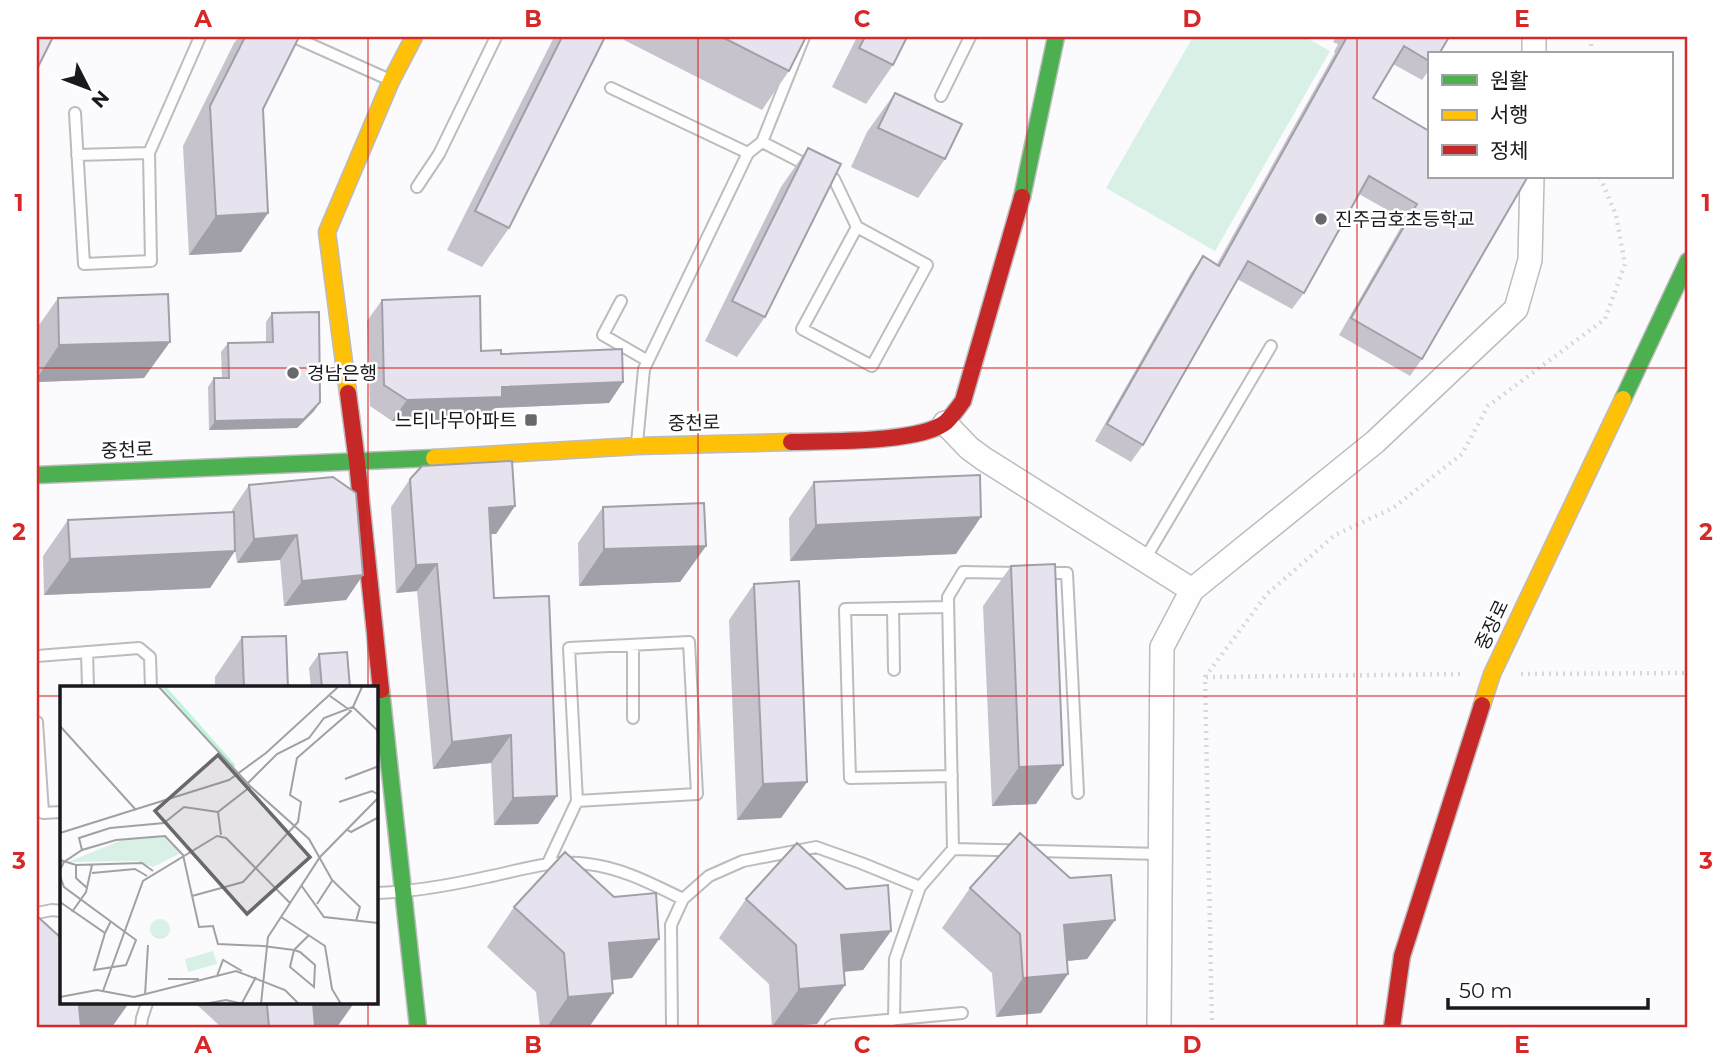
<svg xmlns="http://www.w3.org/2000/svg" width="1725" height="1064" font-family="Montserrat,'Noto Sans KR',sans-serif">
	<style>
		.grass { fill: #d8f0e5 }
		.lines { fill: none; stroke-linecap: round; stroke-linejoin: round }
		.lane-casing { stroke: #bcbbbe; stroke-width: 14 }
		.street-casing { stroke: #bcbbbe; stroke-width: 26 }
		.fast-casing { stroke: #bcbbbe; stroke-width: 19 }
		.slow-casing { stroke: #bcbbbe; stroke-width: 19 }
		.jam-casing { stroke: #bcbbbe; stroke-width: 19 }
		.path { stroke: #d8d8d9; stroke-width: 4.5; stroke-dasharray: 2 5; stroke-linecap: butt }
		.lane { stroke: #fefeff; stroke-width: 10 }
		.street { stroke: #fefeff; stroke-width: 23 }
		.fast { stroke: #4caf50; stroke-width: 16 }
		.slow { stroke: #ffc107; stroke-width: 16 }
		.jam { stroke: #c62828; stroke-width: 16 }
		.wall { fill: #c6c3cd }
		.shaded-wall { fill: #a19fa7 }
		.building { fill: #e6e3ee; stroke: #a19fa7; stroke-width: 2 }
		.grid { fill: none; stroke: #d62828; stroke-width: 2; stroke-opacity: 0.55 }
		.poi-dot { fill: #69686b; stroke: #fff; stroke-width: 2.5 }
		.labels { text-anchor: middle; dominant-baseline: central; stroke-width: 5; stroke-linejoin: round; paint-order: stroke }
		.poi-label { font-size: 19px; fill: #1a191d; stroke: #fff; text-anchor: start }
		.street-label { font-size: 19px; fill: #1a191d; stroke: #fff }
		.inset-river { fill: none; stroke: #bff4db; stroke-width: 3.5 }
		.inset-road { fill: none; stroke: #a1a0a3; stroke-width: 2 }
		.view { fill: #69686b; fill-opacity: 0.15; stroke: #69686b; stroke-width: 3.5 }
		.inset-edge { fill: none; stroke: #1a191d; stroke-width: 3.5 }
		.neatline { fill: none; stroke: #d62828; stroke-width: 2.5 }
		.grid-label { font-size: 23px; text-anchor: middle; font-weight: bold; fill: #d62828 }
	</style>
	<rect width="100%" height="100%" fill="#fbfafd"/>
	<!-- grass -->
	<path class="grass" d="M1193 37H1305L1330 51 1215 251 1106 188Z"/>
	<g class="lines">
		<defs>
			<path id="lane" d="M294 37 390 80
				M611 88 748 153
				M941 96 970 37
				M75 113 84 264 151 261 149 153 200 37
				M762 142 834 179 857 227 927 265 872 366 802 329 857 227
				M77 155 149 153
				M417 187 439 154 496 37
				M621 301 603 335 648 361
				M637 443 644 369 748 153 762 142 804 37
				M1145 559 1271 346
				M1044 573H1067L1078 793
				M948 607 845 609 850 778 952 776
				M893 608 894 670
				M633 645V718
				M87 652 88 688
				M37 656 139 648 150 657 151 688
				M37 722 43 813 61 812
				M953 849 948 597 963 572 1021 573
				M548 863 577 801 569 648 689 642 697 794 577 801
				M376 893C414 892 451 885 487 877 522 870 551 859 588 864 622 868 652 884 683 899L709 876 743 861 816 847 861 863 920 887 953 849 1160 854
				M37 913 52 910 61 911
				M894 1020 895 959 920 887
				M141 1027 142 1018 147 1003
				M672 1027 671 925 683 899
				M830 1027 833 1025 962 1013"/>
			<path id="street" d="M1534 54V37
				M945 423 969 448 984 459 1192 590 1162 647 1159 1027
				M1192 590 1375 442 1516 309 1530 260 1532 177"/>
			<path id="fast" d="M1022 197 1056 37
				M1623 399 1688 261
				M37 475 434 458
				M381 690 418 1027"/>
			<path id="slow" d="M348 393 327 232 391 81 414 37
				M434 458 637 446 791 442
				M1482 705 1492 674 1623 399"/>
			<path id="jam" d="M348 393 357 462 381 690
				M791 442C825 441 921 443 946 422 952 416 958 408 963 401L1022 197
				M1392 1027 1402 956 1482 705"/>
		</defs>
		<!-- lane casing -->
		<use href="#lane" class="lane-casing"/>
		<!-- street casing -->
		<use href="#street" class="street-casing"/>
		<!-- fast casing -->
		<use href="#fast" class="fast-casing"/>
		<!-- slow casing -->
		<use href="#slow" class="slow-casing"/>
		<!-- jam casing -->
		<use href="#jam" class="jam-casing"/>
		<!-- path -->
		<path class="path" d="M1591 37V54
			M1521 674 1688 673
			M1206 677 1464 674
			M1212 1027 1205 677 1267 594 1335 535 1393 508 1462 454 1488 406 1605 319 1625 264 1616 215 1600 177"/>
		<!-- lane -->
		<use href="#lane" class="lane"/>
		<!-- street -->
		<use href="#street" class="street"/>
		<!-- fast -->
		<use href="#fast" class="fast"/>
		<!-- slow -->
		<use href="#slow" class="slow"/>
		<!-- jam -->
		<use href="#jam" class="jam"/>
	</g>
	<!-- wall -->
	<path class="wall" d="M239 37H299L263 109 268 213 241 252 189 255 183 146 234 43Z
		M554 37H605L509 228 482 267 447 250Z
		M626 37H806L789 71 762 110 624 40Z
		M857 37H907L893 65 866 104 832 87Z
		M1336 37H1449L1429 54V70L1422 80 1393 64 1373 98 1429 131 1422 359 1410 376 1339 335 1405 220 1359 194 1304 293 1292 309 1237 279 1143 445 1131 462 1095 441 1191 273 1203 256 1217 264 1335 53 1334 52 1338 44 1333 42Z
		M895 93 945 159 918 198 851 167 867 132Z
		M808 148 765 317 737 357 705 341 781 187Z
		M58 298 144 378 37 382V328Z
		M382 300 481 351 501 354 623 382 609 403 495 408 488 419 392 421 370 406 367 321Z
		M272 313 320 402 314 411 297 428 209 430 208 387 214 378H222L221 352 228 343 266 342V322Z
		M410 479 515 506 496 534H490L494 598 538 824 494 825 491 763 433 769 417 591 396 593 391 507Z
		M814 482 956 554 790 561 789 518Z
		M249 485 363 575 346 600 284 606 280 560 237 563 235 549 210 588 44 595 43 556 68 520 232 512V510Z
		M603 507 706 546 680 582 579 586 578 543Z
		M1011 566 1036 804 992 806 983 606Z
		M754 584 807 782 781 818 737 820 729 620Z
		M242 637 288 688H215V677Z
		M319 654 350 688H311L309 668Z
		M970 888 1115 920 1087 959 1067 961 1041 1013 996 1017 992 973 942 928Z
		M746 899 891 931 863 970 844 972 845 985 817 1024 772 1027 769 984 719 938Z
		M514 907 659 939 632 978 612 980 613 993 589 1027H540L536 992 487 947Z
		M195 1003H354L337 1027H221Z"/>
	<!-- shaded-wall -->
	<path class="shaded-wall" d="M268 213 241 252 189 255 216 216Z
		M170 342 144 378 37 382V378L59 345Z
		M623 382 609 403 495 408 488 419 392 421 407 400 502 387Z
		M320 402 314 411 297 428 209 430 215 421Z
		M515 506 496 534 469 535 489 508Z
		M981 517 956 554 790 561 816 525Z
		M297 535 280 560 237 563 254 539Z
		M706 546 680 582 579 586 604 549Z
		M235 551 210 588 44 595 70 559Z
		M437 564 417 591 396 593 416 565Z
		M363 575 346 600 284 606 302 581Z
		M511 735 491 763 433 769 452 742Z
		M1063 765 1036 804 992 806 1019 767Z
		M807 782 781 818 737 820 763 784Z
		M557 796 538 824 494 825 513 798Z
		M1115 920 1087 959 1037 964 1064 925Z
		M891 931 863 970 813 974 841 935Z
		M659 939 632 978 581 983 609 943Z
		M1068 974 1041 1013 996 1017 1023 978Z
		M845 985 817 1024 772 1027 799 989Z
		M613 993 589 1027H547L568 997Z
		M122 1003H129L112 1027H65L79 1006Z
		M307 1003H354L337 1027H290Z"/>
	<!-- building -->
	<path class="building" d="M37 37H53L37 69Z
		M245 37H299L263 109 268 213 216 216 210 106Z
		M562 37H605L509 228 475 211Z
		M722 37H806L789 71Z
		M865 37H907L893 65 859 48Z
		M1347 37H1449L1439 54H1429V61L1404 46 1373 98 1429 131V177H1525L1527 178 1422 359 1351 318 1417 204 1369 176 1304 293 1248 261 1143 445 1107 424 1203 256 1219 266Z
		M895 93 962 124 945 159 878 128Z
		M808 148 841 164 765 317 732 301Z
		M168 294 170 342 59 345 58 298Z
		M480 296 481 351 501 350V354L622 349 623 382 502 387V397L407 400 384 385 382 300Z
		M319 312 320 402 304 419 215 421 214 378H229L228 343 273 342 272 313Z
		M512 461 515 506 489 508 494 598 549 596 557 796 513 798 511 735 452 742 437 564 416 565 410 479 422 466Z
		M980 475 981 517 816 525 814 482Z
		M333 477 356 493 363 575 302 581 297 535 254 539 249 485Z
		M704 503 706 546 604 549 603 507Z
		M234 512 235 551 70 559 68 520Z
		M1055 564 1063 765 1019 767 1011 566Z
		M799 581 807 782 763 784 754 584Z
		M286 636 288 688H244L242 637Z
		M347 652 350 688H322L319 654Z
		M1020 833 1070 878 1111 875 1115 920 1064 925 1068 974 1023 978 1020 934 970 888Z
		M797 843 846 889 888 885 891 931 841 935 845 985 799 989 796 945 746 899Z
		M565 852 614 897 656 893 659 939 609 943 613 993 568 997 564 953 514 907Z
		M37 916 61 938V1003H122L79 1006 81 1027H37Z
		M265 1003H313L315 1027H269L267 1005Z"/>
	<!-- grid -->
	<path class="grid" d="M368 37V688M698 37V1027M1027 37V1027M1357 37V1027M37 368H1688M37 696H61M376 696H1688M368 1003V1027"/>
	<!-- markers -->
	<g class="poi-dot">
		<circle cx="1321" cy="219" r="7"/>
		<circle cx="293" cy="373" r="7"/>
		<rect x="524" y="413" width="14" height="14" rx="3.5"/>
	</g>
	<g class="labels">
		<!-- poi labels -->
		<g class="poi-label">
			<text x="1335" y="219">진주금호초등학교</text>
			<text x="307" y="373">경남은행</text>
			<text x="517" y="420" text-anchor="end">느티나무아파트</text>
		</g>
		<!-- street labels -->
		<g class="street-label">
			<text transform="translate(694 423) rotate(-1)">중천로</text>
			<text transform="translate(127 450) rotate(-2)">중천로</text>
			<text transform="translate(1492 625) rotate(-65)">중장로</text>
		</g>
	</g>
	<!-- overview -->
	<g transform="translate(60 686)">
		<rect width="318" height="318" fill="#fbfafd"/>
		<path d="M90 243a10 10 0 1 1 20 0a10 10 0 1 1-20 0ZM153 265 157 278 128 286 125 273Z" fill="#d8f0e5"/>
		<path d="M106 151 121 167 93 181 77 175 8 176 62 154Z" fill="#d8f0e5"/>
		<path class="inset-river" d="M104 1 174 80"/>
		<path class="inset-road" d="M99 1 190 100 249 153 272 194 300 221 296 235M293 21 319 46M0 40 76 124M285 93 319 80M188 97 217 68 249 52 264 32 293 21 302 1M279 116 312 105 319 109M286 143 291 146 319 131M0 147 169 94 206 67 278 1M161 149 158 126 190 101M22 164 19 152 50 142 104 137 124 121 158 126M0 174 16 179 82 177 93 185M16 179V192L27 202M0 184 4 176 22 164 56 154 105 150 123 169 139 241 153 240 158 258 203 260 234 264 240 266 255 279 254 301 230 281 234 264 249 249M32 187 75 183 87 190M0 190 4 201 76 254 66 279 34 284 45 247M241 199 264 231 318 237M132 210 183 196 238 136 241 116 230 109 237 72 291 25 270 10M0 216 45 247 51 235M257 218 272 195M12 226 26 206 32 179M221 231 265 260 272 303 281 318M157 290 163 274 182 285M108 293H139M43 305 83 195 157 150 166 152 230 217M85 309 88 259M0 311 37 304 74 311 176 285 225 304 239 318M182 317 196 291M144 318 166 314 183 318M201 318 208 251 260 171 319 111"/>
		<path class="view" d="M158 69 250 171 187 228 95 125Z"/>
		<rect width="318" height="318" class="inset-edge"/>
	</g>
	<!-- border -->
	<rect width="1725" height="1064" fill="none" stroke="#ffffff" stroke-width="77"/>
	<!-- legend -->
	<rect x="1428" y="52" width="245" height="126" fill="#ffffff" stroke="#a3a3a5" stroke-width="2"/>
	<rect x="1442" y="75" width="35" height="10" fill="#4caf50" stroke="#a3a3a5" stroke-width="2"/>
	<text x="1490" y="88" font-size="21" fill="#1a191d">원활</text>
	<rect x="1442" y="110" width="35" height="10" fill="#ffc107" stroke="#a3a3a5" stroke-width="2"/>
	<text x="1490" y="122" font-size="21" fill="#1a191d">서행</text>
	<rect x="1442" y="145" width="35" height="10" fill="#c62828" stroke="#a3a3a5" stroke-width="2"/>
	<text x="1490" y="158" font-size="21" fill="#1a191d">정체</text>
	<!-- north arrow -->
	<g transform="translate(88 88) rotate(132)" stroke="#ffffff" stroke-width="5" paint-order="stroke">
	<path d="M0-5L12 26L0 18L-12 26Z" fill="#1a191d"/>
	<text y="-10" font-size="19" font-weight="bold" text-anchor="middle" fill="#1a191d">N</text>
	</g>
	<!-- scale -->
	<path d="M1448 998v10h200v-10" fill="none" stroke="#1a191d" stroke-width="3.5"/>
	<text x="1459" y="998" font-size="21" fill="#1a191d" stroke="#ffffff" stroke-width="5" paint-order="stroke">50 m</text>
	<rect x="38" y="38" width="1648" height="988" class="neatline"/>
	<g class="grid-label">
		<text x="203" y="27">A</text>
		<text x="533" y="27">B</text>
		<text x="862" y="27">C</text>
		<text x="1192" y="27">D</text>
		<text x="1522" y="27">E</text>
		<text x="19" y="211">1</text>
		<text x="1706" y="211">1</text>
		<text x="19" y="540">2</text>
		<text x="1706" y="540">2</text>
		<text x="19" y="869">3</text>
		<text x="1706" y="869">3</text>
		<text x="203" y="1053">A</text>
		<text x="533" y="1053">B</text>
		<text x="862" y="1053">C</text>
		<text x="1192" y="1053">D</text>
		<text x="1522" y="1053">E</text>
	</g>
</svg>
